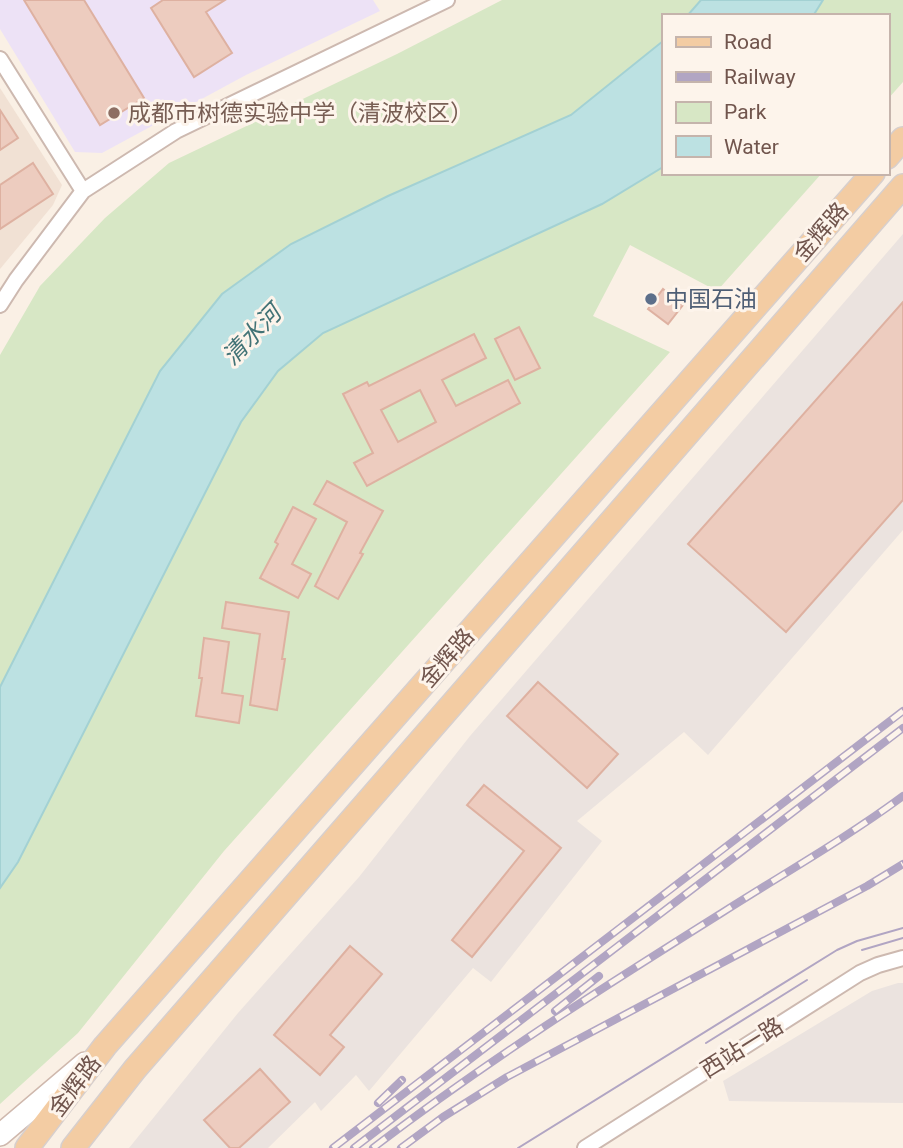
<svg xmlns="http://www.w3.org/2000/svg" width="903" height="1148" font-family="Roboto,'Noto Sans SC',sans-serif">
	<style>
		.residential { fill: #f1e1d4 }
		.industrial { fill: #ebe3df }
		.education { fill: #ede2f6 }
		.green { fill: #d7e7c5 }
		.water { fill: #bce1e2; stroke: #a3d1d3; stroke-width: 2 }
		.building { fill: #edccbf; stroke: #deb1a1; stroke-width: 2; fill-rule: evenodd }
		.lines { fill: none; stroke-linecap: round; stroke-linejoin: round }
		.minor-casing { stroke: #cdb9b0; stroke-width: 18 }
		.secondary-casing { stroke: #cfb8ad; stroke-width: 24 }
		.primary-casing { stroke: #d7cfcd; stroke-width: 26 }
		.minor { stroke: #fff; stroke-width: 14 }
		.secondary { stroke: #fff; stroke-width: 21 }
		.primary { stroke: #f3cca3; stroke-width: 23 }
		.tram { stroke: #b1a5c3; stroke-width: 2 }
		.rail-casing { stroke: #b1a5c3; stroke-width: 8 }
		.rail { stroke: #fdf4eb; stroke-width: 5; stroke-dasharray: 16; stroke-linecap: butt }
		.education-dot { fill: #8d6e63; stroke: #fdf4eb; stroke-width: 2.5 }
		.service-dot { fill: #5c6f8a; stroke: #fdf4eb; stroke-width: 2.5 }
		.labels { text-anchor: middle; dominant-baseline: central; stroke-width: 6; stroke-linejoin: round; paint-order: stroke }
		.education-label { font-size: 23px; fill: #785e54; stroke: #fdf4eb; text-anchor: start }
		.street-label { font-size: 23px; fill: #71554d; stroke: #fdf4eb }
		.service-label { font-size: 23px; fill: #4e5e75; stroke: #fdf4eb; text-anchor: start }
		.water-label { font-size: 24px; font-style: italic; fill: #427376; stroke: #fdf4eb }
	</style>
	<rect width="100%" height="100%" fill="#faf0e5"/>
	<!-- residential -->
	<path class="residential" d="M0 88 62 185 53 205 0 269Z"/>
	<!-- industrial -->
	<path class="industrial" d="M903 234V530L708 755 684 732 577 821 602 841 491 982 473 968 369 1091 356 1075 321 1111 315 1102 268 1148H129L238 1013 359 877 470 736Z
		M898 983H903V1103L729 1101 723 1081 872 991Z"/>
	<!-- education -->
	<path class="education" d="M0 0H373L380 11 246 75 102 153 75 152 0 29Z"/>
	<!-- green -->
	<path class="green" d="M502 0H701L687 16H663V41L571 115 388 196 291 244 0 687V355L40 286 105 218 169 163 397 54Z
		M823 0H903V82L887 100V16H813Z
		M663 167V173H822L717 291 630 245 593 316 670 352 224 851 78 1033 0 1104V888L18 861 241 422 278 371 323 333 602 204Z"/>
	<!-- water -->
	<path class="water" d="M701 0H823L813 16H687Z
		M663 41V167L602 204 323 333 278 371 241 422 18 862 0 888V687L160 371 222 294 291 244 388 196 571 115Z"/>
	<!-- building -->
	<path class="building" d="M24 0H84L144 98 100 125Z
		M163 0H225L206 12 232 53 194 77 151 8Z
		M0 110 18 138 0 150Z
		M33 163 53 194 0 229V185Z
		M663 289 683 305 668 324 648 309Z
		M903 302V500L786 632 688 544Z
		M519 327 540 368 515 380 495 339Z
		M474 334 486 358 442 380 456 406 508 380 520 403 367 486 354 463 373 453 343 394 367 382 369 386ZM420 390 436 422 398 442 381 410Z
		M327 481 383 511 360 553 363 554 338 599 315 586 347 522 314 504Z
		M293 507 316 519 292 564 311 574 298 598 260 578 278 544 275 542Z
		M226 602 289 612 282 659H285L277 710 250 705 260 634 222 628Z
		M204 638 229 642 222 693 243 696 239 723 196 716 202 678H199Z
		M538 682 618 754 587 788 507 716Z
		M484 785 561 848 472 957 452 940 524 851 467 805Z
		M350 946 382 974 330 1035 344 1047 320 1075 274 1035Z
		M260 1069 290 1102 239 1148H230L204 1120Z"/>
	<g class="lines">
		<defs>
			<path id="minor" d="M0 59 83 191
				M0 305 16 280 83 191 176 131 447 0
				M585 1148 860 973 878 965 903 958"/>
			<path id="secondary" d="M0 1135 85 1063"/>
			<path id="primary" d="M887 157 903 139
				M27 1148 105 1046 873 173
				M73 1148 135 1069 903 186"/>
		</defs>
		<!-- minor casing -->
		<use href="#minor" class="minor-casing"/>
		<!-- secondary casing -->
		<use href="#secondary" class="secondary-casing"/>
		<!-- primary casing -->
		<use href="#primary" class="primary-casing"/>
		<!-- minor -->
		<use href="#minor" class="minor"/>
		<!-- secondary -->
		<use href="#secondary" class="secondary"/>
		<!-- primary -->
		<use href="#primary" class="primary"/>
		<!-- tram -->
		<path class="tram" d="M862 950 903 938
			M706 1043 807 980
			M518 1148 837 950 857 941 903 928"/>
		<defs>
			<path id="rail" d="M555 1011 599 976
				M378 1103 402 1080
				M333 1148 903 711
				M354 1148 903 728
				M373 1148C484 1063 602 988 720 914 781 875 845 839 903 796
				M401 1148 443 1117 507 1077 867 886 903 864"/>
		</defs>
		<!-- rail casing -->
		<use href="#rail" class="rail-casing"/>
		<!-- rail -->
		<use href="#rail" class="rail"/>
	</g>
	<!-- markers -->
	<circle class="education-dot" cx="114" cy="113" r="7"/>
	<circle class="service-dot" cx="651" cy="299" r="7"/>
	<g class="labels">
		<!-- education labels -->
		<g class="education-label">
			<text x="128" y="113">成都市树德实验中学（清波校区）</text>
		</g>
		<!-- street labels -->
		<g class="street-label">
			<text transform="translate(821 232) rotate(-49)">金辉路</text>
			<text transform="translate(447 658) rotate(-49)">金辉路</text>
			<text transform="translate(742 1048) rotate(-32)">西站一路</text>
			<text transform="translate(75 1086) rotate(-53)">金辉路</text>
		</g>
		<!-- service labels -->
		<g class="service-label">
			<text x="665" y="299">中国石油</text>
		</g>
		<!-- water labels -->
		<g class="water-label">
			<text transform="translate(252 335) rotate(-46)">清水河</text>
		</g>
	</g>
	<!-- legend -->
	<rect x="662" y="14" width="228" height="161" fill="#fdf4eb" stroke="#c5b4ac" stroke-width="2"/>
	<rect x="676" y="37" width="35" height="10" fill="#f3cca3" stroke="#c5b4ac" stroke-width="2"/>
	<text x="724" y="49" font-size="21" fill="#71554d">Road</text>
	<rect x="676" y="72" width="35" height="10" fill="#b1a5c3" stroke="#c5b4ac" stroke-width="2"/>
	<text x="724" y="84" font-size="21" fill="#71554d">Railway</text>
	<rect x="676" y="102" width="35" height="21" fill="#d7e7c5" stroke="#c5b4ac" stroke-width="2"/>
	<text x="724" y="119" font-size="21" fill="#71554d">Park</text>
	<rect x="676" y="136" width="35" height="21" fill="#bce1e2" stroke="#c5b4ac" stroke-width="2"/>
	<text x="724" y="154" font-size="21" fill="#71554d">Water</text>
</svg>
